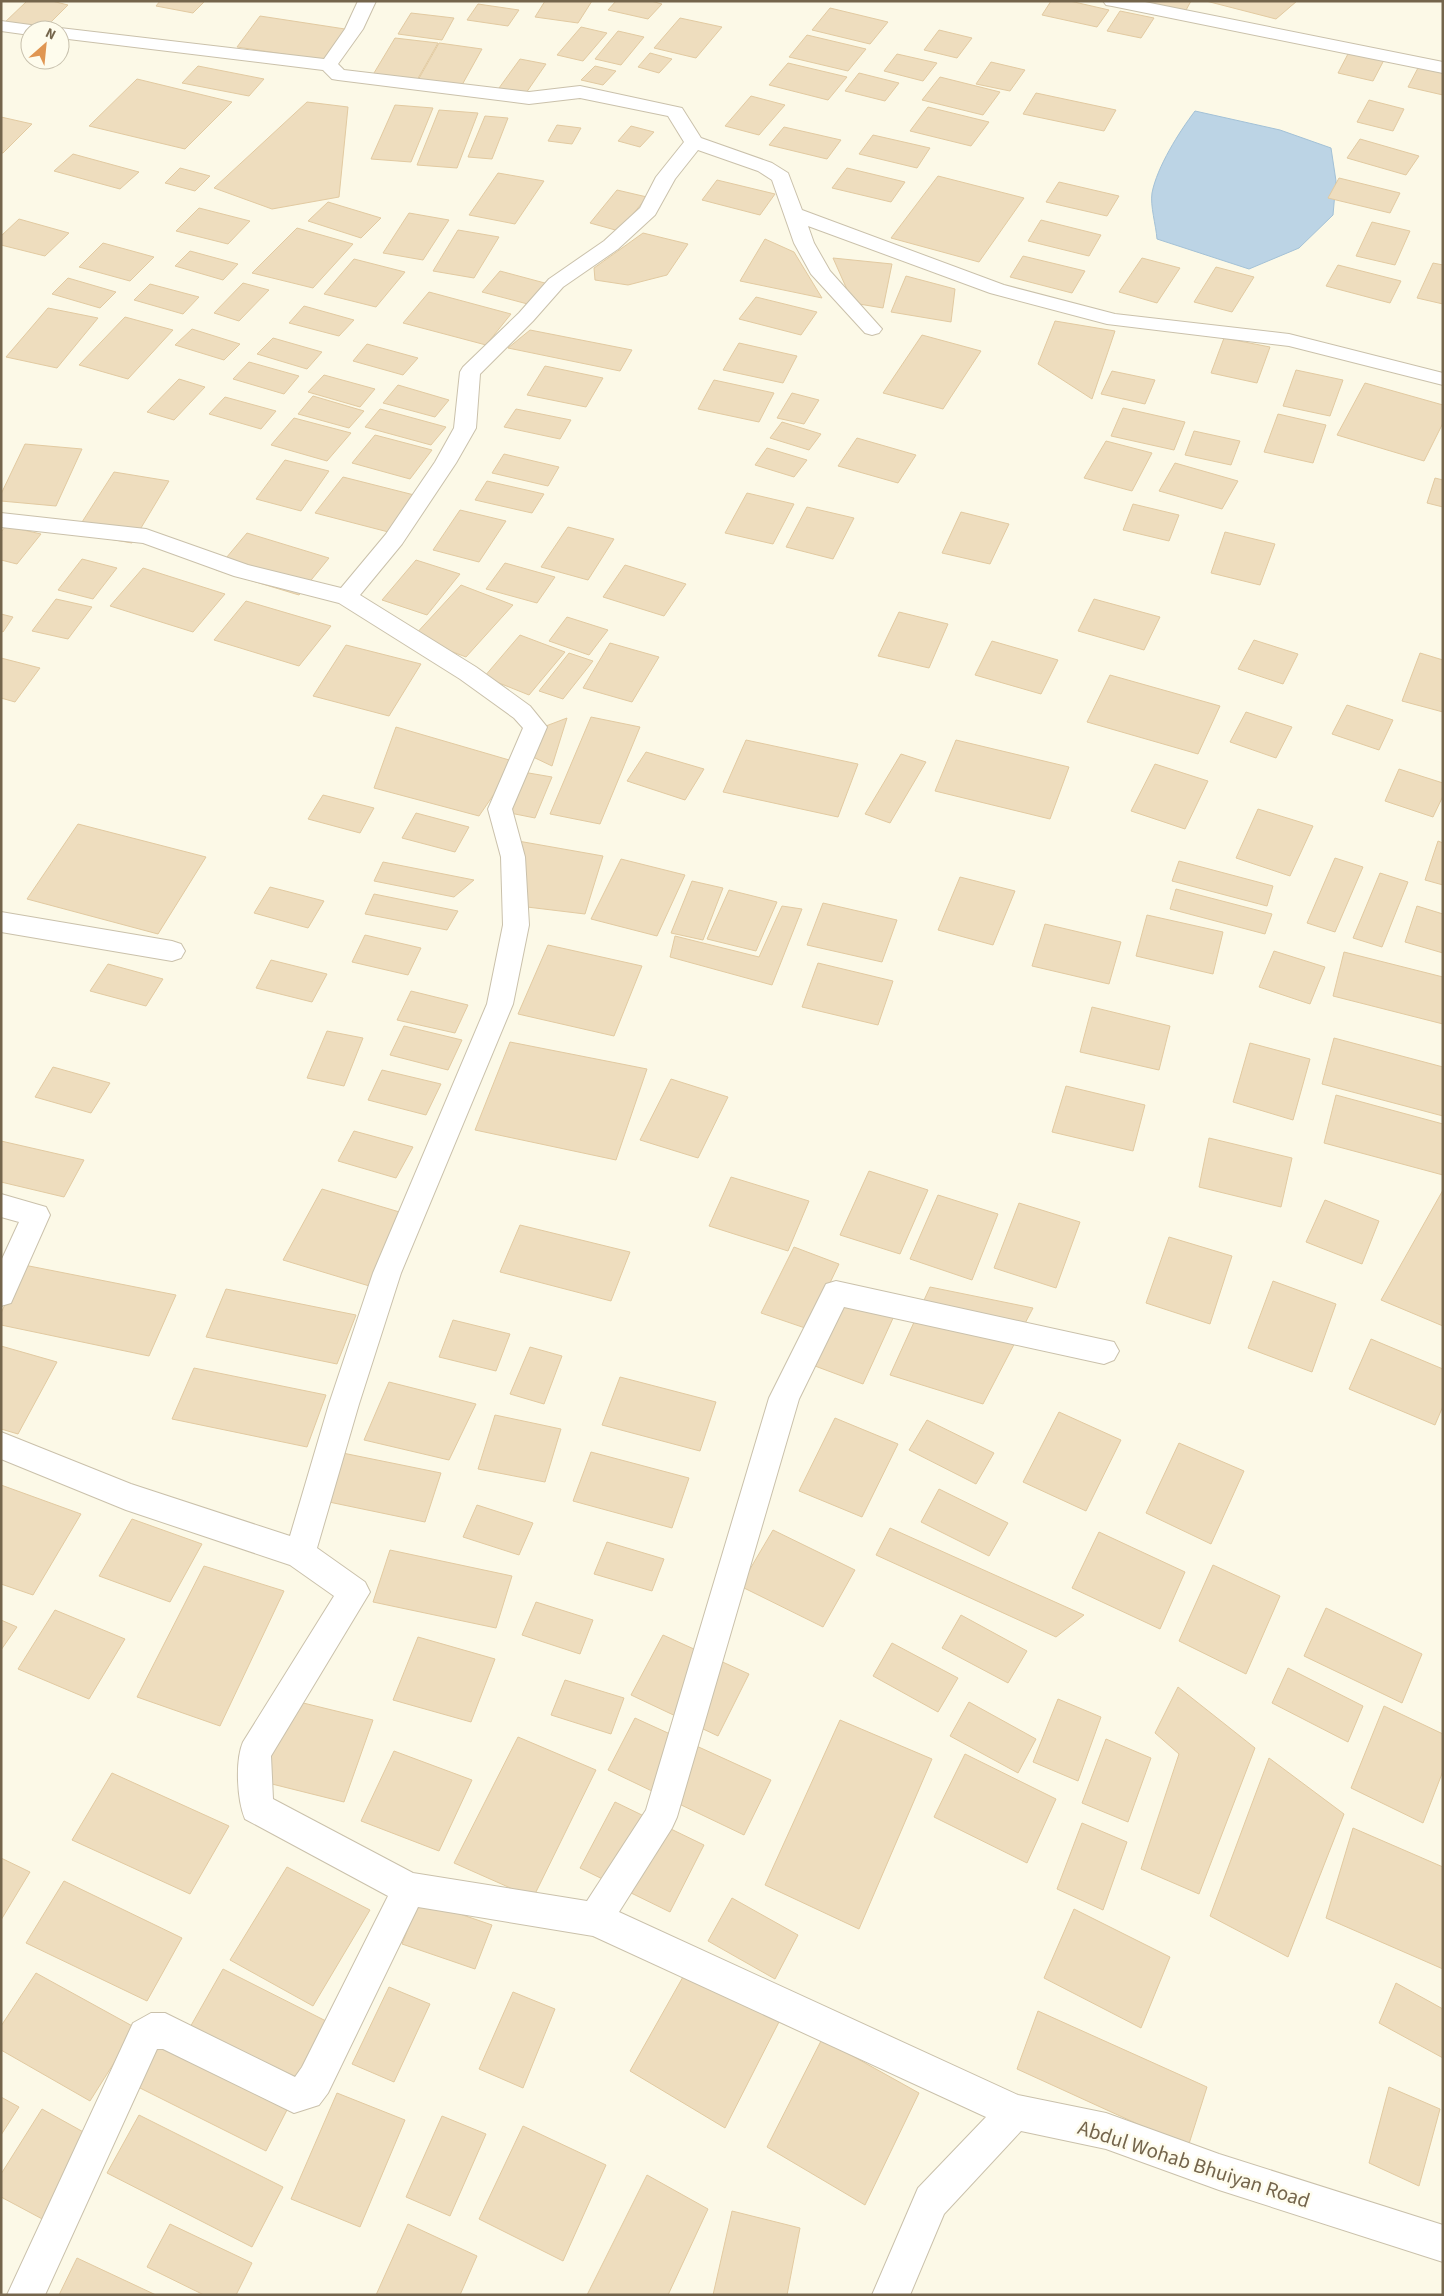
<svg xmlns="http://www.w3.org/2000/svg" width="1444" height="2296" font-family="'Source Sans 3',sans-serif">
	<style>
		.water { fill: #bcd4e5; stroke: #a3c1d6 }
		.building { fill: #eeddbe; stroke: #e2caa1 }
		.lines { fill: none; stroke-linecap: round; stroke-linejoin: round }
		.minor-casing { stroke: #cac1ab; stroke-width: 2 }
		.minor { fill: #fff; fill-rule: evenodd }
		.labels { text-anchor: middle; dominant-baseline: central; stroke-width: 5; stroke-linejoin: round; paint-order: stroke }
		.near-street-label { font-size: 21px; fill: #74654c; stroke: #fefced }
	</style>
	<rect width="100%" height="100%" fill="#fcf9e7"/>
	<!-- water -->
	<path class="water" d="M1195 111 1280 130 1331 148 1336 181 1333 215 1299 248 1249 269 1157 239C1156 225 1150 206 1152 193 1157 167 1179 132 1195 111Z"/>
	<!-- building -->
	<path class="building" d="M27 1H52L68 5 43 30H31L3 24Z
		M160 1H205L193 13 156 6Z
		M545 1H592L578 23 535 17Z
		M616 1H651L662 4 648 19 608 10Z
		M1051 1H1070L1109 10 1097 27 1042 15Z
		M1138 1H1191L1185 12Z
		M1206 1H1297L1276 19Z
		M478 4 519 10 508 26 467 20Z
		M830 8 888 22 870 44 812 30Z
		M1120 11 1154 18 1141 38 1107 31Z
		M411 13 454 18 442 40 398 34Z
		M260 16 345 29 323 60 237 47Z
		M680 18 722 27 696 58 654 48Z
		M581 27 607 33 583 61 557 55Z
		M939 30 972 38 957 58 924 50Z
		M618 31 644 37 621 65 595 59Z
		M807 35 866 49 848 71 789 57Z
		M395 38 438 43 412 89 368 83Z
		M439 43 482 49 457 94 413 89Z
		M1349 52 1384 60 1373 81 1338 73Z
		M650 53 672 59 659 73 638 67Z
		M897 54 937 63 923 81 884 71Z
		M520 59 546 64 526 93 499 88Z
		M991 62 1025 70 1010 91 976 84Z
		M788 63 847 77 828 100 769 85Z
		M198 66 264 79 249 96 182 83Z
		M595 66 616 71 603 85 581 80Z
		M1419 66 1443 71V95L1408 87Z
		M859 73 899 83 885 101 845 91Z
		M940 77 1000 92 983 115 922 100Z
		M137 79 232 102 185 149 89 126Z
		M1036 93 1116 110 1104 131 1023 114Z
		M751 96 785 105 759 135 725 126Z
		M1369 100 1404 109 1393 131 1357 122Z
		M307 102 348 107 339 197 272 209 214 188Z
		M395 105 433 108 411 162 371 159Z
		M928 107 989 122 971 146 910 131Z
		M439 110 478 113 457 168 417 165Z
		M485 116 508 118 492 159 468 157Z
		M1 117 32 124 3 153H1Z
		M557 125 581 128 572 144 548 141Z
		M631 126 654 132 640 147 618 141Z
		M784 127 841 140 827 159 769 145Z
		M873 135 930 148 917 168 859 154Z
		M1360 139 1419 156 1406 175 1347 158Z
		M73 154 139 172 120 189 54 171Z
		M180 168 210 176 195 191 165 183Z
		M847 168 905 182 891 202 832 188Z
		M498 173 544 181 515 224 469 215Z
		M938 176 1024 198 979 262 891 238Z
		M1339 178 1400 193 1390 213 1328 198Z
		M717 180 775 194 760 215 702 200Z
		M1059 182 1119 196 1107 216 1046 202Z
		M617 190 647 197 619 231 590 223Z
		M328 202 381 218 361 238 308 221Z
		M199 208 250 221 228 244 176 231Z
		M409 213 449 220 423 260 383 253Z
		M19 219 69 233 45 256 1 245V236Z
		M1041 220 1101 235 1089 256 1028 241Z
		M1372 222 1410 231 1395 265 1356 256Z
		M297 228 353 244 313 288 252 273Z
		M458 230 499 237 474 278 433 271Z
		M643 233 688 244 667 275 628 285 595 280 594 268Z
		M765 239 794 252 822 298 740 281Z
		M103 243 154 257 130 281 79 267Z
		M190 251 238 264 223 280 175 266Z
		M1023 256 1085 271 1072 293 1010 277Z
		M833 258 892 264 883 308 853 303Z
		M1142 258 1180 268 1157 303 1119 292Z
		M354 259 405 272 376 307 324 294Z
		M1433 263 1443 265V304L1417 298Z
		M1338 265 1401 281 1390 303 1326 286Z
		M1216 267 1254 277 1232 312 1194 302Z
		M500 271 556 286 539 307 482 292Z
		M906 276 955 289 951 322 891 312Z
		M68 278 116 292 100 308 52 294Z
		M243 283 269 290 239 321 214 313Z
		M150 284 199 297 183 314 134 300Z
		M429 292 511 314 486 345 403 323Z
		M756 297 817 312 801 335 739 319Z
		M304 306 354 320 339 336 289 323Z
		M48 308 98 318 57 368 6 357Z
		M125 317 173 330 128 379 79 365Z
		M1055 321 1115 331 1092 399 1038 364Z
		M192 329 240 344 224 360 175 345Z
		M530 330 632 350 620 371 508 348Z
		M922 335 981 351 943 409 883 393Z
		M273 338 322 352 307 369 257 354Z
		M1224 338 1270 347 1257 383 1211 373Z
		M739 343 797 356 783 383 723 370Z
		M367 344 418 358 403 375 353 361Z
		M249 362 299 376 284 394 233 379Z
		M545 366 603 378 586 407 527 395Z
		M1296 370 1343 380 1330 416 1283 406Z
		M1112 371 1155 380 1145 404 1101 394Z
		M324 375 375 389 360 407 308 392Z
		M179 379 205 387 174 420 147 412Z
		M714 380 774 393 759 422 698 409Z
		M1365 383 1443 405V423L1424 461 1337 435Z
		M398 385 449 400 435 417 383 403Z
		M792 393 819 400 804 424 777 418Z
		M313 396 364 411 349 428 298 414Z
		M225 397 276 411 261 429 209 414Z
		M1123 408 1185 422 1174 450 1111 436Z
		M380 409 446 427 431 445 365 427Z
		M516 409 571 420 560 439 504 427Z
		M1278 414 1326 425 1313 463 1264 452Z
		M294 418 351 433 327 461 271 445Z
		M782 422 821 434 809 450 770 438Z
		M1194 431 1240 441 1231 465 1185 455Z
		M375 435 432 450 410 479 352 463Z
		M857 438 916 455 898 483 838 466Z
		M1106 441 1152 453 1132 491 1084 478Z
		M25 444 82 449 56 506 1 501V494Z
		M767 448 807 460 794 477 755 465Z
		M504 454 559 467 548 486 492 473Z
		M285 460 329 471 301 511 256 499Z
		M1175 463 1238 481 1222 509 1159 491Z
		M114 472 169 481 132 543 75 533Z
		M343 477 426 498 400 535 315 513Z
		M1435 478 1443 480V507L1427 503Z
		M487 481 544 494 532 513 475 500Z
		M747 493 794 504 773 544 725 533Z
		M1133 504 1179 515 1169 541 1123 530Z
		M807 507 854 518 833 559 786 547Z
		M460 510 506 521 479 562 433 550Z
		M961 512 1009 524 990 564 942 553Z
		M6 526 41 534 17 564 1 560V532Z
		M568 527 614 539 588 580 541 567Z
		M1225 532 1275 544 1260 585 1211 573Z
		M247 533 329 558 299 595 216 570Z
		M82 559 117 568 93 599 58 590Z
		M416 560 460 574 427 615 382 600Z
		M505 563 555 577 537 603 486 589Z
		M625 565 686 584 664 616 603 597Z
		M143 568 225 594 193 632 110 606Z
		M461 585 513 605 466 657 413 637Z
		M56 599 92 607 68 639 32 631Z
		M1094 599 1160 617 1144 650 1078 631Z
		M246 601 331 626 299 666 214 640Z
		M899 612 948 624 929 668 878 656Z
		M1 614 13 617 3 632 1 631Z
		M567 617 608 630 589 655 549 641Z
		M520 635 565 652 529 695 484 677Z
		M1254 640 1298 654 1283 684 1238 669Z
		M992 641 1058 660 1041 694 975 675Z
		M610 643 659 657 632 702 583 688Z
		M346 645 421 664 389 716 313 696Z
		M569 653 593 661 563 699 539 691Z
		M1420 653 1443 660V712L1402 701Z
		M1 658 40 668 15 702 1 698Z
		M1110 675 1220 706 1198 754 1087 722Z
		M1347 705 1393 720 1379 750 1332 734Z
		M1246 712 1292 727 1276 758 1230 742Z
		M591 717 640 727 600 824 550 814Z
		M567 718 552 766 533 757 538 729Z
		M396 727 516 762 479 816 374 788Z
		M746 740 858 764 838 817 723 792Z
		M956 740 1069 767 1050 819 935 791Z
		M646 752 704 769 685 800 627 781Z
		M901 754 926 762 890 823 865 814Z
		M1155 764 1208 781 1185 829 1131 811Z
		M1399 769 1443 783V796L1433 817 1385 801Z
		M517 771 552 777 535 818 500 811Z
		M323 795 374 808 360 833 308 819Z
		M1258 809 1313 826 1290 876 1236 858Z
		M416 813 469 827 455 852 402 838Z
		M78 824 206 857 158 934 27 899Z
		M518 841 603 856 585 914 527 907Z
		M1438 841 1443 843V885L1425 880Z
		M1335 858 1363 867 1335 932 1307 923Z
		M621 859 685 875 657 936 591 919Z
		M1179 861 1273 886 1267 906 1172 881Z
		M383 862 474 880 454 897 374 881Z
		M1380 873 1408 882 1382 947 1353 938Z
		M960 877 1015 891 993 945 938 930Z
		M692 881 723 888 703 940 671 933Z
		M270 887 324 901 308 928 254 913Z
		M1176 889 1272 914 1265 934 1170 909Z
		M729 890 777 902 756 951 707 939Z
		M374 894 458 911 447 930 365 914Z
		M823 903 897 920 882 962 807 945Z
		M782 906 802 909 772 985 670 957 675 936 759 957Z
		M1417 906 1443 914V953L1405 942Z
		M1147 915 1223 932 1213 974 1136 956Z
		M1045 924 1121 942 1109 984 1032 966Z
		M365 935 421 948 408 975 352 962Z
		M548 945 642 966 614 1036 518 1014Z
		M1274 951 1325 967 1310 1004 1259 987Z
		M1344 952 1443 977V1024L1333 996Z
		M271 960 327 974 312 1002 256 988Z
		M818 963 893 981 878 1025 802 1007Z
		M108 964 163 979 146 1006 90 991Z
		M411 991 468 1005 455 1033 397 1020Z
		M1092 1007 1170 1026 1159 1070 1080 1052Z
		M404 1026 462 1040 448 1070 390 1055Z
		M327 1031 363 1038 344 1086 307 1078Z
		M1334 1038 1443 1067V1116L1322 1084Z
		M510 1042 647 1069 616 1160 475 1130Z
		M1250 1043 1310 1059 1293 1120 1233 1102Z
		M53 1067 110 1083 91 1113 35 1097Z
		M382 1070 441 1084 426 1115 368 1100Z
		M671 1079 728 1097 698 1158 640 1140Z
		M1066 1086 1145 1105 1133 1151 1052 1132Z
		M1336 1095 1443 1124V1175L1324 1143Z
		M354 1131 413 1147 396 1178 338 1161Z
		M1209 1138 1292 1158 1281 1207 1199 1187Z
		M1 1141 84 1160 64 1197 1 1182Z
		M869 1171 928 1190 900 1254 840 1235Z
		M731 1177 809 1201 788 1251 709 1226Z
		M322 1189 413 1216 376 1288 283 1260Z
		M1443 1190V1326L1381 1300Z
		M938 1195 998 1214 972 1280 910 1259Z
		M1325 1200 1379 1221 1362 1264 1306 1242Z
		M1019 1203 1080 1222 1056 1288 994 1268Z
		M520 1225 630 1252 611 1301 500 1272Z
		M1169 1237 1232 1256 1210 1324 1146 1303Z
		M794 1247 839 1264 808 1329 761 1313Z
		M24 1265 176 1295 149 1356 1 1325V1313Z
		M1273 1281 1336 1304 1312 1372 1248 1348Z
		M930 1287 1033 1308 983 1404 890 1375Z
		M226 1289 356 1315 337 1364 206 1337Z
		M847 1299 894 1316 863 1384 815 1366Z
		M453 1320 510 1334 496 1371 439 1357Z
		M1371 1339 1443 1369V1406L1435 1425 1349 1389Z
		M1 1346 57 1362 18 1434 1 1429Z
		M530 1347 562 1356 544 1404 510 1394Z
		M194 1368 326 1395 307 1447 172 1419Z
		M620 1377 716 1402 700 1451 602 1425Z
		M389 1382 476 1404 449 1460 364 1440Z
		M1059 1412 1121 1440 1086 1511 1023 1482Z
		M495 1415 561 1429 545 1482 478 1469Z
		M835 1418 898 1444 862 1517 799 1491Z
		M927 1420 994 1453 976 1484 909 1450Z
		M1179 1443 1244 1471 1211 1544 1146 1513Z
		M323 1449 441 1473 425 1522 305 1497Z
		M591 1452 689 1478 672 1528 573 1501Z
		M1 1485 81 1514 33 1595 1 1584Z
		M939 1489 1008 1523 989 1556 921 1522Z
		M477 1505 533 1523 519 1555 463 1537Z
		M132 1519 202 1544 170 1602 99 1576Z
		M890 1528 1084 1615 1056 1637 876 1555Z
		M773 1530 855 1570 823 1627 740 1586Z
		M1099 1532 1185 1572 1160 1629 1072 1588Z
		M607 1542 664 1559 652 1591 594 1574Z
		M390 1550 512 1576 496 1628 373 1602Z
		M1213 1565 1280 1596 1246 1674 1179 1641Z
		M204 1566 284 1591 220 1726 137 1697Z
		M536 1602 593 1620 580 1654 522 1635Z
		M1326 1608 1422 1654 1402 1703 1304 1656Z
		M55 1610 125 1639 89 1699 18 1669Z
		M961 1615 1027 1651 1008 1683 942 1648Z
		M1 1620 17 1627 1 1650Z
		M663 1635 749 1674 718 1736 631 1695Z
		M418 1637 495 1659 471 1722 393 1700Z
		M892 1643 958 1678 938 1712 873 1676Z
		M1288 1668 1363 1706 1348 1742 1272 1703Z
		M565 1680 624 1698 611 1734 551 1715Z
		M1178 1687 1255 1748 1199 1894 1141 1869 1179 1754 1155 1733Z
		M1058 1699 1101 1717 1078 1781 1033 1762Z
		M291 1700 373 1720 344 1802 260 1781Z
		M969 1702 1036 1739 1018 1773 950 1736Z
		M1384 1706 1443 1734V1771L1423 1823 1351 1788Z
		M635 1718 771 1780 744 1835 608 1770Z
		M840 1720 932 1759 859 1929 765 1885Z
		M518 1737 596 1770 533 1898 454 1863Z
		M1106 1739 1151 1758 1128 1822 1082 1803Z
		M394 1751 472 1780 439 1851 361 1821Z
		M965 1754 1056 1799 1027 1863 934 1817Z
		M1269 1758 1344 1814 1288 1957 1210 1916Z
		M112 1773 229 1826 190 1894 72 1840Z
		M615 1802 704 1845 670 1912 580 1868Z
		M1082 1823 1127 1842 1103 1910 1057 1889Z
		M1353 1828 1443 1867V1969L1326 1918Z
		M1 1858 30 1872 1 1920Z
		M287 1867 370 1910 313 2006 230 1960Z
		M64 1881 182 1938 147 2001 26 1943Z
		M732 1898 798 1935 775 1979 708 1941Z
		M419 1900 492 1925 475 1969 402 1944Z
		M1074 1909 1170 1957 1141 2028 1044 1978Z
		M688 1968 780 2020 725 2128 630 2071Z
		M223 1969 328 2022 295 2082 189 2029Z
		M36 1973 136 2028 90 2101 1 2050V2026Z
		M1396 1983 1443 2009V2058L1379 2023Z
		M389 1987 430 2004 394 2082 352 2064Z
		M513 1992 555 2009 523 2088 479 2069Z
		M1038 2011 1207 2087 1188 2147 1017 2069Z
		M153 2038 289 2106 266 2151 128 2082Z
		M822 2039 919 2093 865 2205 767 2147Z
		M1389 2087 1440 2109 1419 2186 1369 2163Z
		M337 2093 405 2120 360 2227 291 2199Z
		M1 2097 19 2107 1 2135Z
		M42 2109 96 2139 46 2221 1 2197V2174Z
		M139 2115 283 2187 252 2247 107 2173Z
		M442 2116 486 2134 450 2216 406 2197Z
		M523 2126 606 2165 563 2261 479 2219Z
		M647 2175 708 2209 668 2295H587Z
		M732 2211 800 2228 787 2295H713Z
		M170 2224 252 2263 236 2295H204L147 2267Z
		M408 2224 477 2256 460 2295H376Z
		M77 2258 156 2295H59Z"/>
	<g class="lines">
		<defs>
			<path id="minor" d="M358 1H376L363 29 338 64 344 70 529 92 580 86 682 108 701 138 772 163 788 173 802 210 1004 285 1115 314 1289 334 1443 373V385L1289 346 1107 324 990 293 808 226 814 243 830 271 882 329 879 333 872 335 865 333 811 274 794 243 772 180 758 171 698 150 675 179 655 215 618 249 563 287 533 321 480 374 476 428 456 463 402 544 360 595 476 667 530 706 547 727 512 809 525 857 529 925 513 1004 401 1273 359 1404 317 1548 365 1582 370 1592 271 1756 273 1799 413 1873 587 1901 646 1810 769 1398 826 1284 836 1281 1114 1342 1119 1351 1114 1360 1104 1364 844 1307 799 1399 677 1817 672 1828 619 1912 1018 2095 1106 2113 1219 2154 1443 2225V2262L1219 2190 1106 2149 1021 2131 944 2214 910 2295H872L918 2188 986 2117 593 1936 418 1907 328 2093 319 2105 294 2113 163 2049H157L45 2295H7L133 2023 151 2013H165L295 2077 302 2067 388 1896 245 1819C237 1800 235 1761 243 1742L334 1596 290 1565 126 1510 1 1459V1432L131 1484 290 1536 329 1404 373 1273 487 1004 503 925 501 857 488 809 523 728 514 718 460 679 339 603 234 576 143 543 1 527V513L146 529 248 565 341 588 386 534 435 462 454 428 460 372 463 367 519 313 549 279 604 241 640 208 656 177 684 142 668 116 580 98 529 104 338 80 332 79 323 70 60 38V30H53L60 28 324 59 345 29Z
				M1103 1H1140L1443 62V73L1112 6 1106 5Z
				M1 21 38 26 41 30H30V35L1 31Z
				M1 912 172 941 181 944 185 951 181 958 172 961 1 932Z
				M1 1194 46 1207 50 1215 11 1303 1 1306V1261L19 1222 1 1217Z"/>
		</defs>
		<!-- minor casing -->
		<use href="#minor" class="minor-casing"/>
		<!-- minor -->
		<use href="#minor" class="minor"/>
	</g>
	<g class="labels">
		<!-- near-street labels -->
		<g class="near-street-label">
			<text transform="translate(1194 2164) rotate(18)">Abdul Wohab Bhuiyan Road</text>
		</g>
	</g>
	<!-- border -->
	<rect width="1444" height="2296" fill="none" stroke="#74654c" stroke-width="5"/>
	<!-- north arrow -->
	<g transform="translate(45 45) rotate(27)"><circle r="24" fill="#fefced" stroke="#c7c0ad"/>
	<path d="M0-4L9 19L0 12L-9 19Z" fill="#e09652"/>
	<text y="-8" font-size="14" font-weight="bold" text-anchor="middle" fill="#74654c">N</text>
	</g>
</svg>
